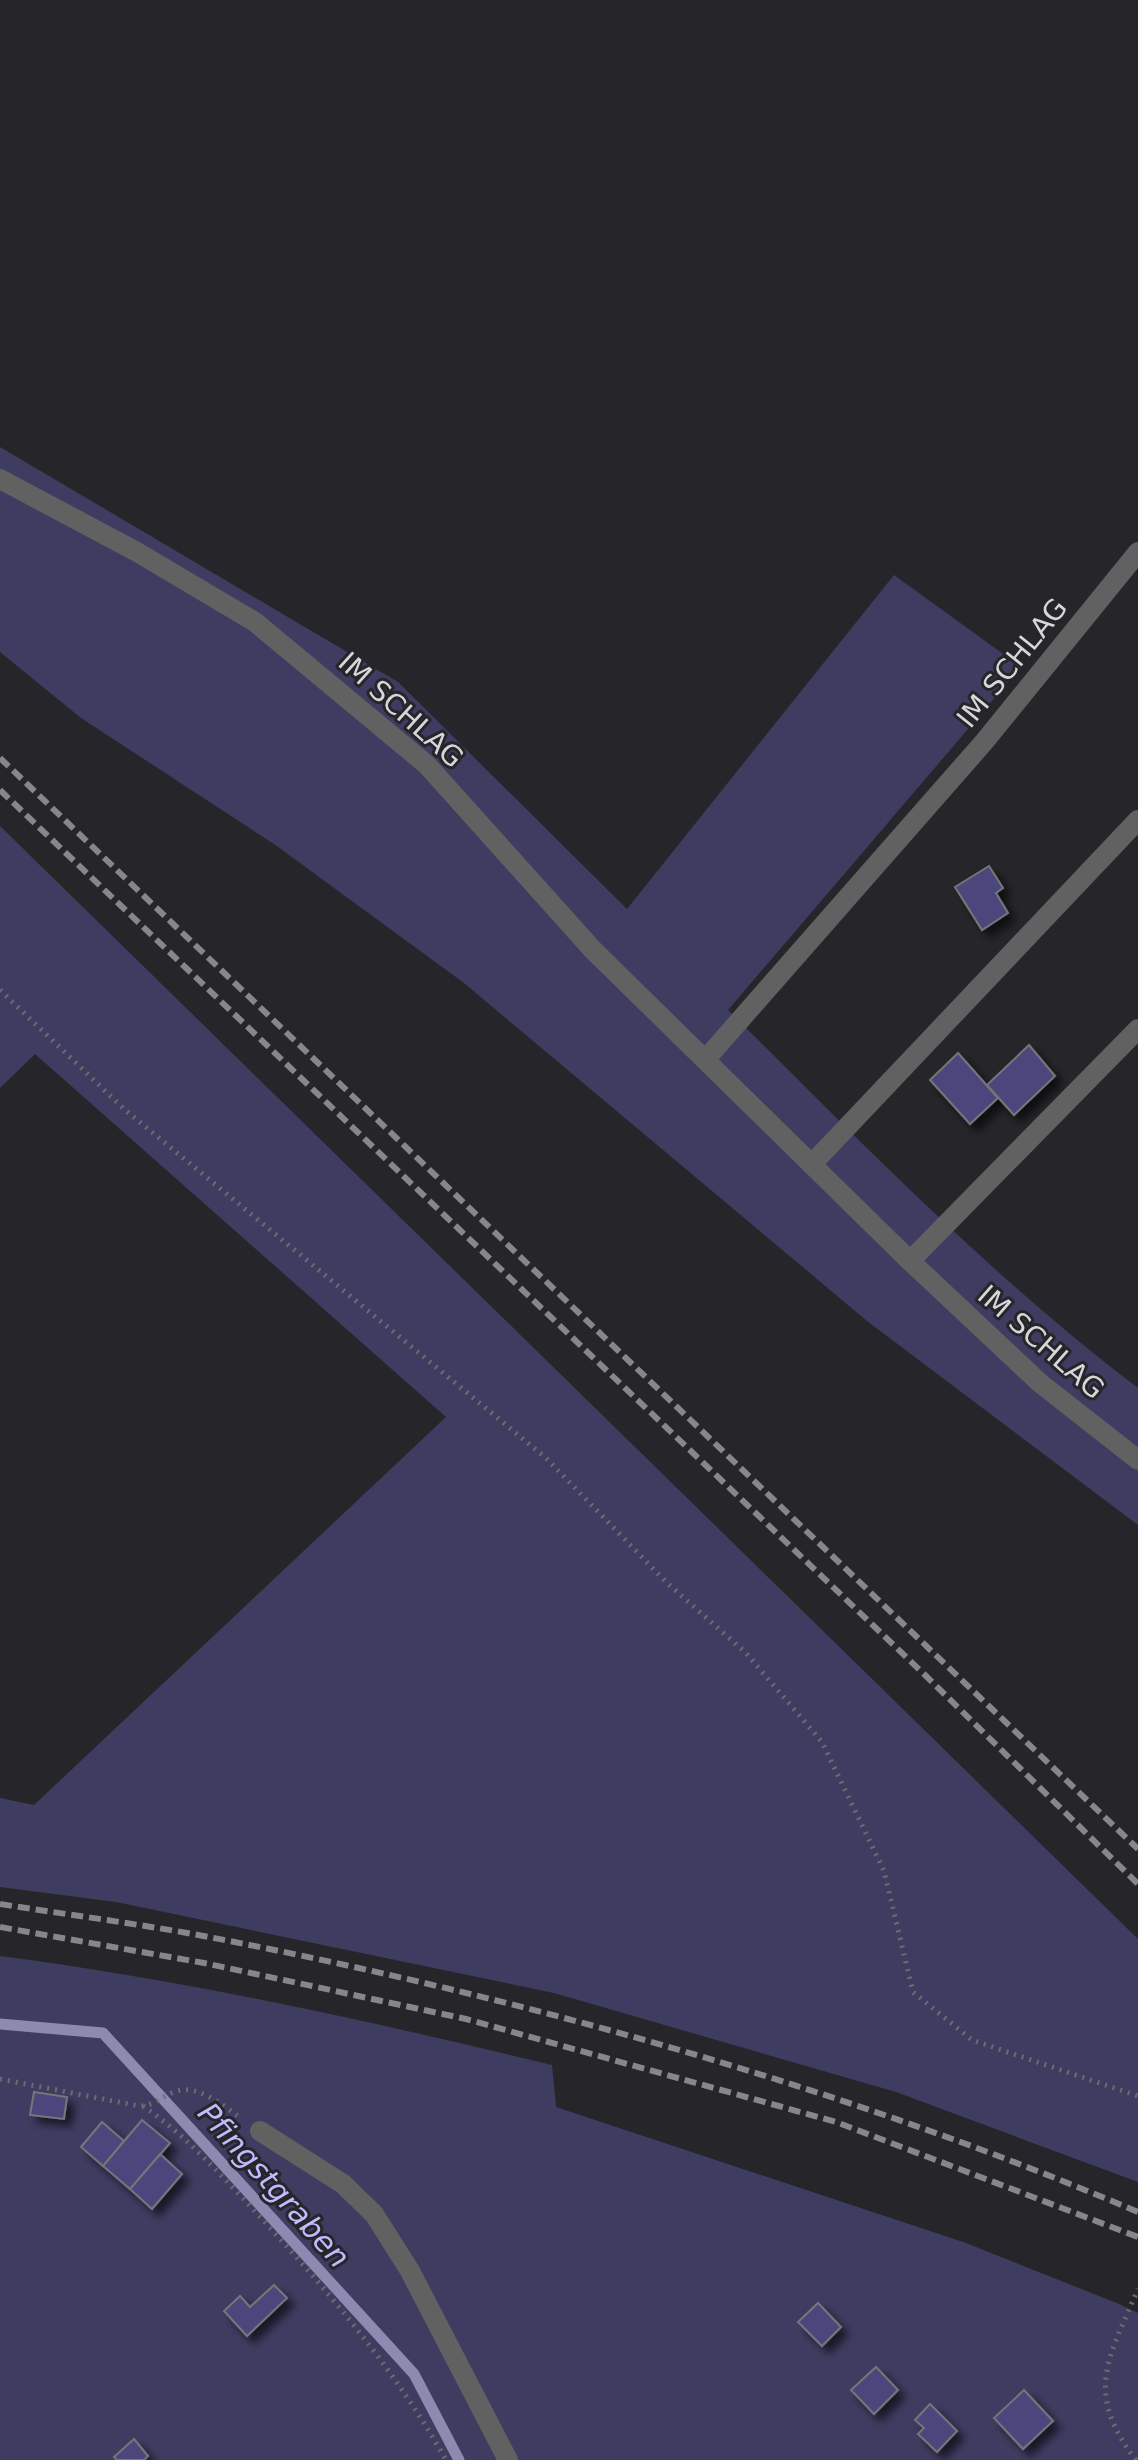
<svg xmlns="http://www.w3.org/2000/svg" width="1138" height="2460" font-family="'DejaVu Sans',sans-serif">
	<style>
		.green { fill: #3f3c61 }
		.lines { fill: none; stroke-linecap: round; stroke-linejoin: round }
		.stream { stroke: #8c8ab1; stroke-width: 11 }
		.building { fill: #4b477b; stroke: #75757a; stroke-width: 2; filter: url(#shadow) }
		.path { stroke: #6c6c6f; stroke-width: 5; stroke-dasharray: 2 6; stroke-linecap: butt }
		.minor { stroke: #616162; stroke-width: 20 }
		.rail { stroke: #87878a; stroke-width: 6; stroke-dasharray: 12 6; stroke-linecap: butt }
		.labels { text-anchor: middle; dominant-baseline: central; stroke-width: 6; stroke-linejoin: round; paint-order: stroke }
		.street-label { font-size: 28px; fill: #d7d7d9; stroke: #26262a }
		.water-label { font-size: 30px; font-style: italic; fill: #bebcfe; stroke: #26262a }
	</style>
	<defs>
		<filter id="shadow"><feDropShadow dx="7" dy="7" stdDeviation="4" flood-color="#0009"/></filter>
	</defs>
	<rect width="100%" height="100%" fill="#26262a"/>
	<!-- green -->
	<path class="green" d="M0 447 398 682 627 909 894 575 1021 667 728 1010C860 1141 989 1275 1138 1388V1525L867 1321 464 983 274 844 81 718 0 652Z
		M0 826 1138 1939V2182L896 2092 554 1993 116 1902 0 1887V1798L34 1805 446 1417 35 1054 0 1088Z
		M0 1956C186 1980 369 2021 552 2065L556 2107 966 2243 1119 2304 1138 2313V2460H0Z"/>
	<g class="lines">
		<!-- stream -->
		<path class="stream" d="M0 2024 103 2033 414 2374 459 2460"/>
	</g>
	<!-- building -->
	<path class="building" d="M989 866 1003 888 996 893 1008 913 982 930 955 887Z
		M1029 1045 1055 1076 1014 1115 987 1085Z
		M958 1053 998 1098 970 1124 930 1080Z
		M34 2092 67 2097 64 2119 30 2115Z
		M142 2120 170 2143 130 2189 103 2166Z
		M102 2122 124 2141 103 2166 81 2147Z
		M160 2154 182 2174 152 2209 130 2189Z
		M274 2285 287 2298 247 2336 224 2311 240 2296 250 2307Z
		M818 2303 841 2327 822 2346 798 2322Z
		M876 2367 898 2390 874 2414 851 2390Z
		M1024 2390 1053 2421 1023 2449 994 2418Z
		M930 2404 957 2431 937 2452 918 2434 924 2428 915 2420Z
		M134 2439 148 2456 144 2460H117L114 2457Z"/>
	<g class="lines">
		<!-- path -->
		<path class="path" d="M0 990 124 1109 546 1458 666 1582 746 1653 822 1742 884 1871 913 1992 972 2040 1138 2096
			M0 2079 139 2106C153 2106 161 2097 174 2092 196 2083 221 2104 238 2116
			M143 2106C184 2134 217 2171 250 2206 323 2285 393 2366 446 2460
			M1136 2460C1084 2393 1108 2359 1138 2289"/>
		<!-- minor -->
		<path class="minor" d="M0 479 137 552 255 622 427 765 593 950 910 1261 1040 1383 1138 1460
			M705 1060 984 742 1138 552
			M812 1164 1138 820
			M910 1261 1138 1029
			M260 2131 343 2184 374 2214 410 2271 508 2460"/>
		<!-- rail -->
		<path class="rail" d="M0 758 1138 1849
			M0 790 926 1676 1138 1884
			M0 1904C70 1915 140 1924 209 1937 521 1997 846 2088 1138 2212
			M0 1927 204 1963 466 2019 836 2122 1138 2237"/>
	</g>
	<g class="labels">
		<!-- street labels -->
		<g class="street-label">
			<text transform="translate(1012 663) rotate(-51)">IM SCHLAG</text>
			<text transform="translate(401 710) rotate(42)">IM SCHLAG</text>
			<text transform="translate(1041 1342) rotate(41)">IM SCHLAG</text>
		</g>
		<!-- water labels -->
		<g class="water-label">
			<text transform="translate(274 2185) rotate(48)">Pfingstgraben</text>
		</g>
	</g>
</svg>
